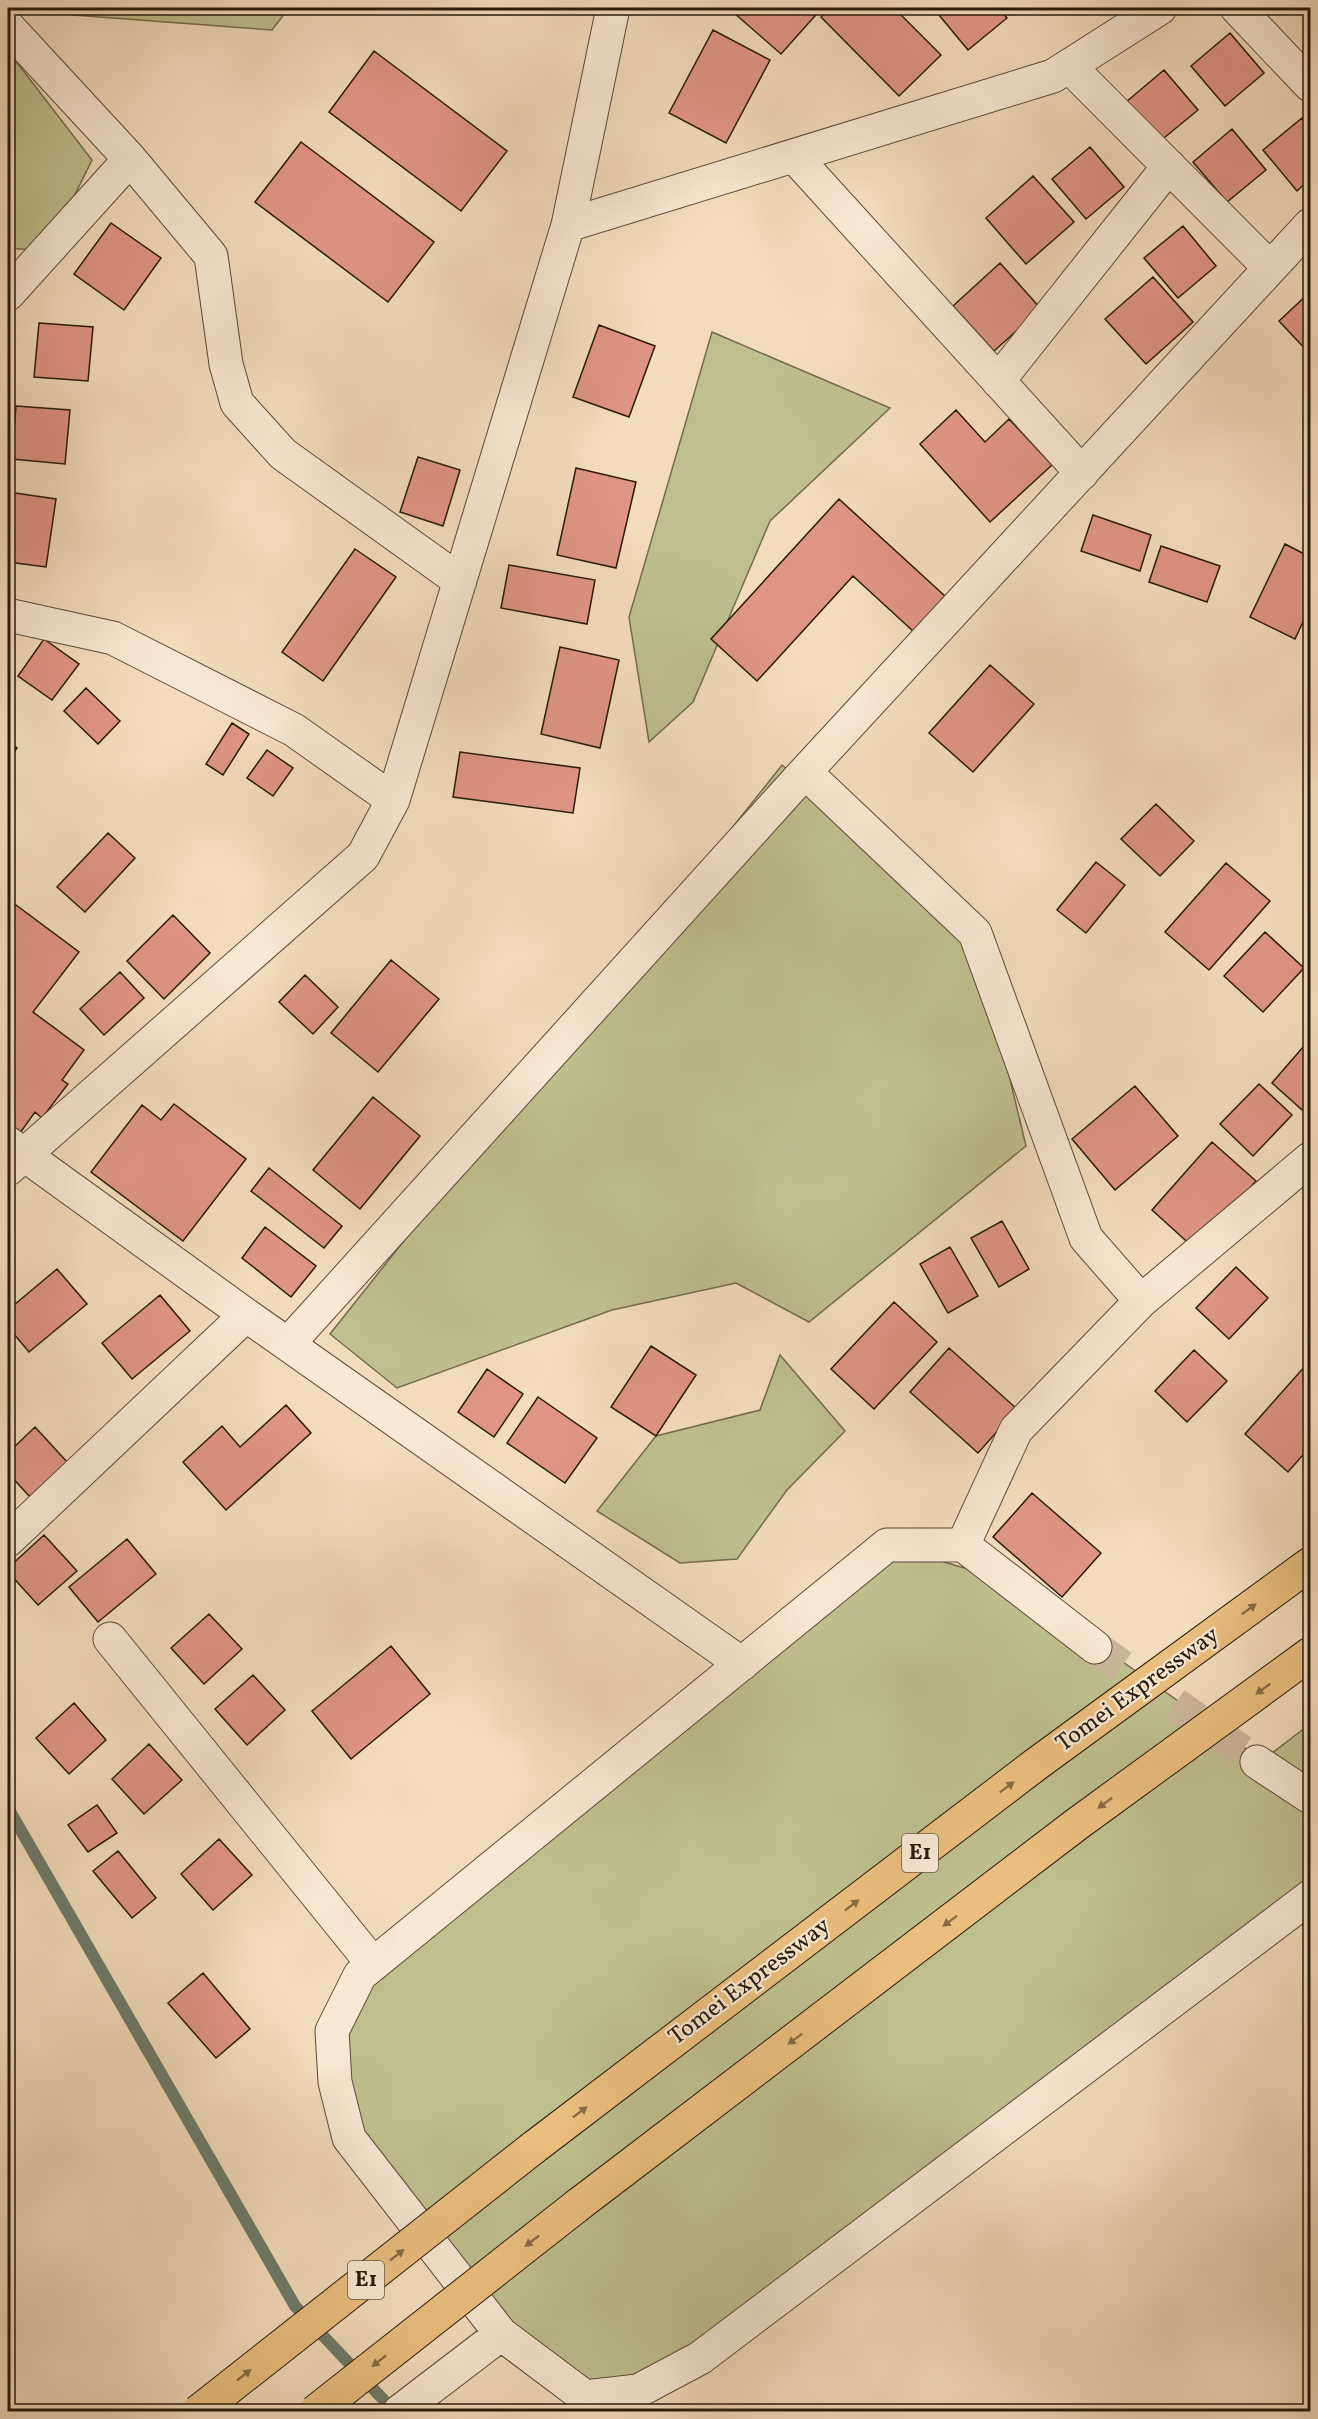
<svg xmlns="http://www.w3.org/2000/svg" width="1318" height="2419" font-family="Vollkorn,serif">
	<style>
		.green { fill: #bfbf8e; stroke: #736c4c; stroke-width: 1.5 }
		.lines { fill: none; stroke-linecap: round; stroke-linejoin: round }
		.stream { stroke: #6e7b6a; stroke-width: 12 }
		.building { fill: #e09584; stroke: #271a0a; stroke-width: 1.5 }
		.minor-tunnel { stroke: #cab598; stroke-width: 33; stroke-dasharray: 33 16; stroke-linecap: butt }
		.minor-casing { stroke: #5a4a36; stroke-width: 35 }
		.highway-casing { stroke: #271a0a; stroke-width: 35 }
		.minor { stroke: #f7e8d3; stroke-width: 33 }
		.highway { stroke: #eabe7e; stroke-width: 33 }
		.highway-bridge-casing { stroke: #271a0a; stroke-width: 35; stroke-linecap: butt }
		.highway-bridge { stroke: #eabe7e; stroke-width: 33 }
		.oneway { fill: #886c44 }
		.labels { text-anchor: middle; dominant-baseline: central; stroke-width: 4.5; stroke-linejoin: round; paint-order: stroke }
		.shield { fill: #f7e8d3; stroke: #655846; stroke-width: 1.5 }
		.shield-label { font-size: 22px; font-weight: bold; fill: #271a0a }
		.street-label { font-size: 24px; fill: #271a0a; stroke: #f7e8d3 }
	</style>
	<rect width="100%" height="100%" fill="#f3dcbc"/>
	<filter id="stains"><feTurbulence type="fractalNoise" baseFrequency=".00333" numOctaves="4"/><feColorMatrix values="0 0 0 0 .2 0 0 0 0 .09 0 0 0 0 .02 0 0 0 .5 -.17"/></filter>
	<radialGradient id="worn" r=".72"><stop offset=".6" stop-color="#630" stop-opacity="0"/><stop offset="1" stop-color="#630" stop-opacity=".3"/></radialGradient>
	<!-- green -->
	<path class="green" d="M66 8H289L272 30 73 15Z
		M8 51 92 160 47 251 8 248Z
		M712 332 890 408 770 521 693 702 649 742 629 617Z
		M782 765 975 933 1026 1146 809 1322 736 1283 612 1310 397 1388 330 1334Z
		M780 1355 845 1431 787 1490 737 1559 680 1563 597 1511 656 1436 760 1410Z
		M887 1545 1008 1581 1310 1794V1896L638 2391 561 2379 349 2138 332 2031 360 1975Z
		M1310 1724V1777L1267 1757Z"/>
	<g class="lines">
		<!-- stream -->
		<path class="stream" d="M8 1808 295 2306 395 2412"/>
	</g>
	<!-- building -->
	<path class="building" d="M738 8H822L781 54 733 12Z
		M831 8H894L941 55 899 96 821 17Z
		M937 8H998L1007 18 968 50 934 9Z
		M713 30 770 60 726 143 669 113Z
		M1230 33 1264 73 1225 106 1191 66Z
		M374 51 507 151 461 211 329 112Z
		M1164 70 1198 110 1159 142 1126 102Z
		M1302 118 1310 128V179L1297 191 1263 150Z
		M1232 129 1266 170 1227 202 1193 162Z
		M301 142 434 242 388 302 255 202Z
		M1090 147 1124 187 1086 219 1052 179Z
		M1033 176 1074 222 1026 264 986 218Z
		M111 223 161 258 124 310 74 274Z
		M1183 226 1216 266 1178 298 1144 258Z
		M1000 263 1041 309 994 351 953 306Z
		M1153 277 1193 322 1146 364 1105 319Z
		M1310 292V354L1279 321Z
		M39 323 93 327 88 381 34 377Z
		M599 325 655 346 629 417 573 397Z
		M16 406 70 410 65 464 12 459Z
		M956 410 985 442 1009 419 1052 465 990 522 920 444Z
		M418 457 460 470 443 526 400 512Z
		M576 468 636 482 616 568 557 555Z
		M8 492 56 499 46 567 8 562Z
		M839 499 946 597 914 632 853 576 757 681 711 639Z
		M1093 515 1151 535 1140 571 1081 551Z
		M1285 544 1310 557V607L1295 639 1250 617Z
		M1161 546 1220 566 1207 602 1149 582Z
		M355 549 396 577 323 681 282 652Z
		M509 565 595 580 587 624 501 608Z
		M44 639 79 664 52 700 18 676Z
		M560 647 619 660 600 748 541 734Z
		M990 665 1034 704 973 772 929 733Z
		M86 688 120 721 98 744 64 711Z
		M232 723 249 734 223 775 206 764Z
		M8 741 17 748 8 761Z
		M267 750 293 768 273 796 247 778Z
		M460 752 580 768 573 813 453 797Z
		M1156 804 1194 841 1160 876 1121 839Z
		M108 833 135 858 85 912 57 887Z
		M1096 862 1125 885 1086 933 1057 910Z
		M1226 863 1270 901 1209 970 1165 932Z
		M8 899 79 952 33 1012 84 1050 62 1080 68 1084 42 1118 35 1112 15 1140 8 1134Z
		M173 915 210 953 164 999 127 961Z
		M1265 932 1304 968 1263 1012 1224 976Z
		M391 960 439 999 378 1072 331 1033Z
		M120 972 144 998 104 1035 80 1009Z
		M305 975 338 1007 313 1034 279 1002Z
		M1310 1039V1117L1272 1083Z
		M1259 1084 1292 1115 1253 1156 1220 1124Z
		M1135 1086 1178 1136 1115 1190 1072 1139Z
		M373 1097 420 1136 360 1209 313 1170Z
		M174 1104 246 1159 183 1241 91 1172 142 1105 161 1120Z
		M1212 1142 1256 1181 1195 1249 1152 1210Z
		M269 1168 342 1226 324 1248 251 1191Z
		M1002 1221 1029 1269 999 1287 971 1238Z
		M265 1227 316 1266 291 1297 242 1258Z
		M950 1247 978 1296 948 1313 920 1264Z
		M1236 1267 1268 1298 1229 1339 1196 1308Z
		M57 1269 87 1304 29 1352 8 1327V1310Z
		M160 1295 190 1331 132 1379 102 1343Z
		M894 1302 937 1342 874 1409 831 1369Z
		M651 1346 696 1375 656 1436 611 1407Z
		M949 1348 1017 1409 978 1453 910 1392Z
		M1194 1350 1227 1381 1187 1422 1155 1391Z
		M1306 1365 1310 1369V1447L1288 1472 1245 1434Z
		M487 1369 523 1394 494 1437 458 1412Z
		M538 1397 597 1438 565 1483 507 1443Z
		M286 1405 311 1433 226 1510 183 1462 222 1426 240 1447Z
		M35 1427 68 1463 30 1497 8 1473V1453Z
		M1032 1493 1101 1553 1062 1597 993 1537Z
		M44 1535 77 1571 38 1605 8 1572V1568Z
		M127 1539 156 1574 98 1622 69 1587Z
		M209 1614 242 1649 204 1684 171 1648Z
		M391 1646 430 1694 351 1759 312 1711Z
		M253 1675 285 1710 247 1745 215 1709Z
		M74 1703 106 1740 69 1774 36 1738Z
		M149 1744 182 1780 144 1814 112 1779Z
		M97 1805 117 1833 88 1852 68 1825Z
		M219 1839 252 1875 213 1910 181 1874Z
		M118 1851 156 1898 132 1918 93 1871Z
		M203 1973 250 2029 216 2058 168 2003Z"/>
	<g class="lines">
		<!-- minor-tunnel -->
		<path class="minor-tunnel" d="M1095 1647 1257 1762"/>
		<defs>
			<path id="minor" d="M1237 8 1310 85
				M8 27 130 159 211 256 226 364 237 403 283 454 460 581
				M1069 66 1270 268
				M794 156 1082 473
				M568 225 1053 76 1160 8
				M8 294 130 159
				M998 381 1169 166
				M8 615 113 638 294 730 393 800
				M805 772 975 933 1086 1238 1141 1301
				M8 1143 246 1315 742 1664
				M8 1169 363 856 393 800 568 225 613 8
				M288 1344 805 772 1310 225
				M8 1540 246 1315
				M963 1545 1016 1430 1141 1301 1310 1159
				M110 1639 373 1964
				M1095 1647 963 1545H887L360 1975 332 2031 335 2082 349 2138 501 2334 585 2397 638 2391 700 2358 1310 1897
				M1257 1762 1310 1797
				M399 2412 501 2334"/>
			<path id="highway" d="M533 2148 1035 1765 1310 1564
				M578 2205 1077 1824 1310 1654"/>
		</defs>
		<!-- minor casing -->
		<use href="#minor" class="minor-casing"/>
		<!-- highway casing -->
		<use href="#highway" class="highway-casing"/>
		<!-- minor -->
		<use href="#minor" class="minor"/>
		<!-- highway -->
		<use href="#highway" class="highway"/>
		<defs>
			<path id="highway-bridge" d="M198 2412 533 2148
				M315 2412 578 2205"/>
		</defs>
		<!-- highway-bridge casing -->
		<use href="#highway-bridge" class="highway-bridge-casing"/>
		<!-- highway-bridge -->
		<use href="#highway-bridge" class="highway-bridge"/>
	</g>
	<!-- one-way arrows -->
	<defs><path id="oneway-solid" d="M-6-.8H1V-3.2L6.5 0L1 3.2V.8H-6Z" transform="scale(1.5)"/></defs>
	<g class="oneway">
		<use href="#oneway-solid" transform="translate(1249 1609) rotate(-36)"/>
		<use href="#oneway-solid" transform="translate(1263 1689) rotate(144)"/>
		<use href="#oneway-solid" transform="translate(1007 1787) rotate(-37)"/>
		<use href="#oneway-solid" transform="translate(1105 1803) rotate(144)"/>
		<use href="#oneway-solid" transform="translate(852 1905) rotate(-37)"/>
		<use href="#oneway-solid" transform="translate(950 1921) rotate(143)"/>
		<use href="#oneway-solid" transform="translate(795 2039) rotate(143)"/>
		<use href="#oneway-solid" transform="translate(580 2112) rotate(-37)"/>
		<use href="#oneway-solid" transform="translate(532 2241) rotate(142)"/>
		<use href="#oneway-solid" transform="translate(397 2255) rotate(-38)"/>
		<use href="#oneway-solid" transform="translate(379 2361) rotate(142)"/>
		<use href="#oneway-solid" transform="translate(244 2375) rotate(-38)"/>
	</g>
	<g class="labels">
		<!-- shield labels -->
		<g class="shield">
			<rect x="902" y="1834" width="36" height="38" rx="4.5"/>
			<rect x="348" y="2261" width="36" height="38" rx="4.5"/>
		</g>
		<g class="shield-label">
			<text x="920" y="1853">E1</text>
			<text x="366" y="2280">E1</text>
		</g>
		<!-- street labels -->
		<g class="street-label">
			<text transform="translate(1138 1690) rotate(-36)">Tomei Expressway</text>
			<text transform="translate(750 1982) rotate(-37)">Tomei Expressway</text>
		</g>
	</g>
	<!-- margin -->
	<rect width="1318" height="2419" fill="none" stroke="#f3dcbc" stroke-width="30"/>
	<rect x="9" y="9" width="1300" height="2401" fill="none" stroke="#271a0a" stroke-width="3"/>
	<rect x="15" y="15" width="1288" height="2389" fill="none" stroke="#271a0a" stroke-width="1.5"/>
	<rect width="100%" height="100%" filter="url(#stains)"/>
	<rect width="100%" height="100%" fill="url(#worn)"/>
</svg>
